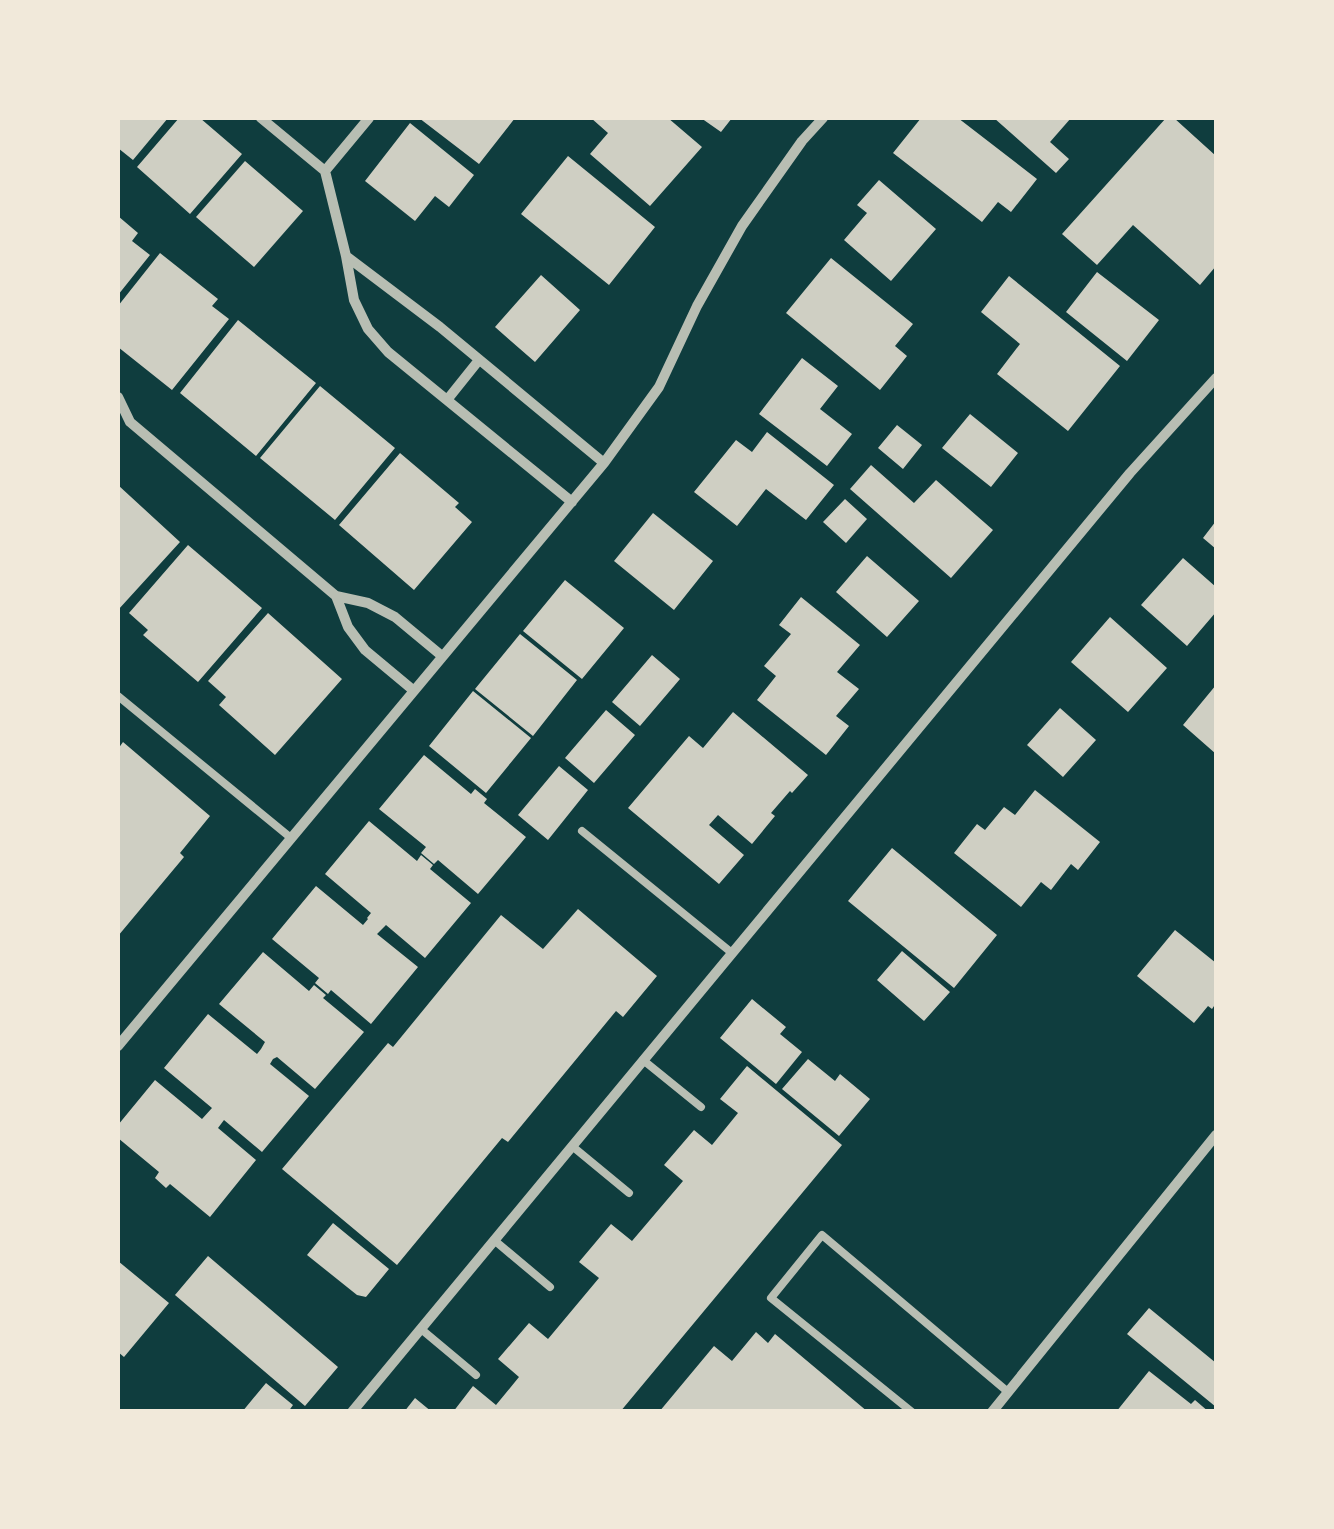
<svg xmlns="http://www.w3.org/2000/svg" width="1334" height="1529" font-family="'Asap Condensed',sans-serif">
	<style>
		.building { fill: #cfcfc3 }
		.lines { fill: none; stroke-linecap: round; stroke-linejoin: round }
		.service { stroke: #b8beb3; stroke-width: 8 }
		.minor { stroke: #b8beb3; stroke-width: 10 }
	</style>
	<rect width="100%" height="100%" fill="#0f3d3e"/>
	<!-- building -->
	<path class="building" d="M118 118H168L133 160 118 148Z
		M179 118H200L242 154 190 214 137 167Z
		M419 118H515L479 164Z
		M591 118H668L702 147 650 206 590 154 608 133Z
		M701 118H732L721 132Z
		M921 118H958L1037 179 1011 212 998 202 982 222 893 153Z
		M994 118H1071L1050 142 1069 159 1056 173Z
		M1166 118H1174L1216 156V266L1200 285 1133 225 1097 265 1062 234Z
		M410 123 474 175 449 207 435 196 415 221 365 181Z
		M568 156 655 227 609 285 521 214Z
		M245 161 303 211 254 267 196 217Z
		M879 180 936 229 891 281 844 240 867 213 857 205Z
		M118 216 138 233 132 241 150 255 118 295Z
		M160 253 218 299 212 306 229 319 172 390 118 347V306Z
		M831 258 913 324 895 346 907 356 880 390 786 313Z
		M1097 272 1159 320 1127 361 1066 312Z
		M541 275 580 310 535 362 495 327Z
		M1009 276 1120 366 1068 431 997 374 1020 344 981 312Z
		M238 320 316 383 256 456 180 393Z
		M802 358 838 386 820 409 852 434 827 466 759 414Z
		M320 386 395 448 335 520 260 458Z
		M970 414 1018 453 991 487 942 448Z
		M897 425 922 445 903 469 878 448Z
		M767 432 834 485 806 520 766 489 737 526 694 492 736 440 752 452Z
		M400 453 459 503 455 507 472 522 414 590 339 525Z
		M871 465 914 503 936 480 993 530 951 578 850 489Z
		M118 485 180 542 118 610Z
		M845 499 867 519 846 543 823 522Z
		M653 513 713 561 674 610 614 561Z
		M1216 521V549L1203 538Z
		M188 545 262 608 198 682 143 635 148 630 129 613Z
		M867 556 919 601 887 637 836 592Z
		M1183 558 1216 587V612L1187 646 1141 605Z
		M565 580 624 628 582 679 523 631Z
		M801 597 860 645 837 672 859 689 836 716 849 726 826 755 757 700 776 676 764 666 791 634 779 625Z
		M268 613 342 679 275 755 219 705 226 697 208 681Z
		M1110 617 1167 668 1128 712 1071 662Z
		M520 634 577 680 533 736 475 689Z
		M652 655 680 679 640 726 612 702Z
		M1216 685V754L1183 725Z
		M473 691 531 738 486 793 429 746Z
		M1060 708 1096 740 1063 777 1027 745Z
		M606 710 635 735 594 783 565 758Z
		M733 712 808 775 792 793 790 791 771 813 775 816 752 844 718 815 709 825 744 855 719 884 628 808 689 736 703 748Z
		M123 742 210 816 180 853 184 857 118 936V749Z
		M424 755 471 794 475 789 487 799 484 803 526 837 478 894 438 860 434 864 421 853 426 847 379 809Z
		M559 766 588 790 548 840 518 815Z
		M1035 790 1100 842 1078 870 1071 864 1051 890 1041 882 1021 907 954 853 977 824 985 830 1004 807 1015 815Z
		M369 821 417 861 421 855 433 865 430 869 471 903 425 958 386 925 377 934 418 967 371 1024 331 990 328 994 315 983 319 978 272 939 316 886 363 925 368 919 367 918 371 913 325 874Z
		M892 848 997 935 954 988 848 901Z
		M578 909 657 976 623 1017 616 1011 508 1142 502 1138 397 1265 282 1169 388 1043 393 1047 501 915 543 949Z
		M1175 930 1216 963V1003L1212 1009 1208 1006 1194 1023 1137 976Z
		M902 951 950 992 924 1021 877 980Z
		M263 952 309 991 314 985 326 995 323 998 364 1032 315 1089 277 1057 273 1059 270 1064 309 1096 262 1152 224 1120 218 1128 256 1160 210 1217 170 1184 166 1188 155 1178 159 1172 118 1138V1125L155 1080 202 1119 212 1108 164 1068 208 1014 257 1054 261 1049 265 1042 219 1004Z
		M752 999 786 1027 780 1034 802 1052 776 1084 720 1038Z
		M808 1059 835 1081 840 1074 870 1099 839 1136 782 1089Z
		M747 1066 842 1145 620 1412H453L473 1386 496 1405 519 1377 498 1359 529 1323 548 1339 599 1278 579 1262 611 1224 632 1241 683 1181 664 1165 694 1130 712 1145 738 1113 720 1099Z
		M333 1223 389 1269 366 1297 357 1295 307 1255Z
		M208 1256 338 1367 305 1406 175 1295Z
		M118 1261 169 1303 124 1357 118 1352Z
		M1149 1308 1216 1363V1407L1127 1334Z
		M756 1332 768 1343 775 1334 868 1412H659L714 1346 732 1361Z
		M1149 1371 1191 1404 1195 1400 1209 1412H1116Z
		M266 1383 293 1405 288 1412H242Z
		M415 1398 432 1412H404Z"/>
	<g class="lines">
		<!-- service -->
		<path class="service" d="M118 696 291 838
			M582 831 732 953
			M643 1060 701 1107
			M572 1146 629 1193
			M494 1240 550 1287
			M421 1329 476 1375
			M912 1412 771 1298 822 1235 1008 1392"/>
		<!-- minor -->
		<path class="minor" d="M261 118 325 171 346 256 354 300 368 329 388 352 572 502
			M325 171 369 118
			M346 256 440 327 604 463
			M118 397 130 422 336 596 348 627 365 650 413 690
			M447 400 479 360
			M336 596 368 603 395 617 442 656
			M118 1046 604 463 659 387 697 306 742 226 802 141 823 118
			M352 1412 1130 473 1216 378
			M992 1412 1216 1135"/>
	</g>
	<!-- border -->
	<rect width="1334" height="1529" fill="none" stroke="#f1e9da" stroke-width="240"/>
</svg>
